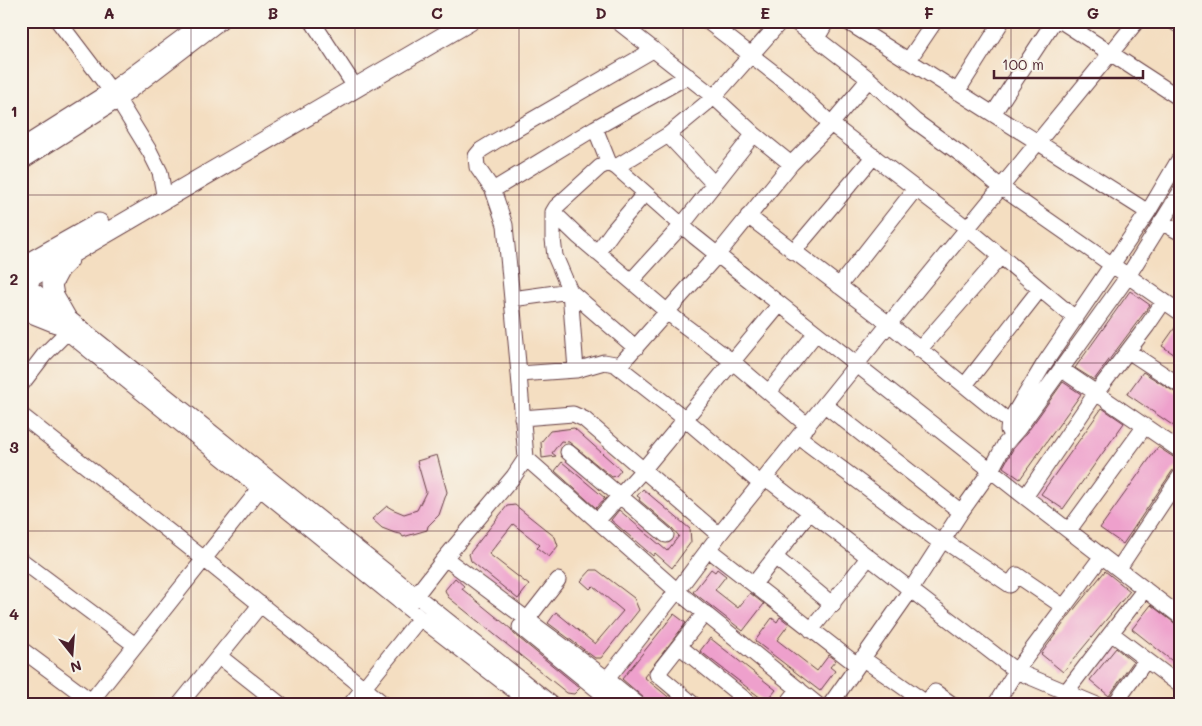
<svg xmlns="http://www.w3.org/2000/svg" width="1202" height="726" font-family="Mali,sans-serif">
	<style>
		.building { fill: #eea0cc }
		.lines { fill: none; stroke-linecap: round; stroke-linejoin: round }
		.minor-casing { stroke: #643c42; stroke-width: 17 }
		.major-casing { stroke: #643c42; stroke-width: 21 }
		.minor { stroke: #fff; stroke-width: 15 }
		.major { stroke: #fff; stroke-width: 19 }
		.grid { fill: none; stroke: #4a1f2b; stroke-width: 1; stroke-opacity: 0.55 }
		.neatline { fill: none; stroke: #4a1f2b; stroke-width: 2 }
		.grid-label { font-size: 16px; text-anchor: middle; font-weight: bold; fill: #4a1f2b }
	</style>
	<rect width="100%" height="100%" fill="#f7f3e8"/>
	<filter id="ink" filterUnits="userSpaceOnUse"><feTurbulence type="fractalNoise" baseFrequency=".02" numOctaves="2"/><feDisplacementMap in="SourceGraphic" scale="10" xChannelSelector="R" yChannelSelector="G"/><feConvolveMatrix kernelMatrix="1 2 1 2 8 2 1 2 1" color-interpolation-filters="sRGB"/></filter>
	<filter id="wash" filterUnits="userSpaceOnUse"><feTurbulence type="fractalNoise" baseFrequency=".0096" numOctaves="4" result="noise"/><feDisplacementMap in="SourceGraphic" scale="20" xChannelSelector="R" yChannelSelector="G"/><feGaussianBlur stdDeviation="1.12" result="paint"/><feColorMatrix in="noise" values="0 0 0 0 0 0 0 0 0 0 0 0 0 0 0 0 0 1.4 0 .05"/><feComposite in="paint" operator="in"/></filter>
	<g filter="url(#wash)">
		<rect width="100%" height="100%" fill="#f4dec1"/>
		<g id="blocks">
			<!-- building -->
			<path class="building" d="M1130 291 1150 305 1094 380 1075 368Z
				M1179 322H1181V359L1162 346Z
				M1143 372 1181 396V431L1127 394Z
				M1063 382 1081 394 1020 479 1003 467 1013 449 1026 434Z
				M1102 408 1124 423 1063 509 1041 494Z
				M574 428 621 470 616 476 612 477 569 442 561 441 552 453 556 456 542 458 541 442 550 431Z
				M1158 447 1181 462 1173 470 1123 544 1100 528Z
				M437 455 447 492 439 515 428 526 427 530 403 537 401 534 395 533 382 528 372 519 387 506 392 509 404 514 417 510 426 492 417 461Z
				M562 462 605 498 596 508 555 471Z
				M643 489 690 529 691 542 672 568 655 553 653 556 611 520 619 510 667 551 679 536 672 528 639 500 640 498 637 496Z
				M515 505 555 537 558 546 549 557 537 548 540 545 513 524 489 554 529 585 518 599 471 561 469 554 507 506Z
				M711 569 715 572 717 569 726 576 715 590 738 608 750 593 764 604 743 631 693 592Z
				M591 570H597L634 598 639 610 601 658H595L548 623 556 612 595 644 623 611 593 586 590 589 581 581Z
				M1105 571 1130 591 1063 672 1041 654 1072 612Z
				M455 578 464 586 462 589 511 629 514 634 580 688 574 694 567 693 448 597 445 590Z
				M1151 605 1181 628V668L1132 629Z
				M674 614 686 623 644 677 678 705H652L622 679Z
				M780 617 789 624 777 640 817 671 829 655 836 660 830 667 835 671 820 691 755 641 772 618 777 622Z
				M710 638 776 690 766 702 700 651Z
				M1116 648 1133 662 1109 696 1090 680Z"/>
		</g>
	</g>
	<g filter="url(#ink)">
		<use href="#blocks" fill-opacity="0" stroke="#643c42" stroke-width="1"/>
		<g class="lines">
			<defs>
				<path id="minor" d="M58 21 118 100 150 152 160 172 165 200
					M312 21 350 79
					M617 21 714 97 754 134 791 164
					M707 21 791 86 831 124 967 228 1076 319
					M794 21 869 79 915 121 962 155 1002 188 1181 313
					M846 21 1148 212
					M1061 21 1181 99
					M817 38 827 21
					M653 50 494 142 481 150 476 156 477 167 493 190 505 225 519 374 576 370 604 362 615 364 684 418 761 484
					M908 61 935 21
					M957 92 1002 21
					M993 114 1054 21
					M595 128 609 163
					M668 135 714 184
					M21 147 111 90 204 21
					M21 162 118 100 221 21
					M616 167 668 135 714 97 781 21
					M493 190 595 128 688 76
					M553 212V239L555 256 570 291 576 370
					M748 216 889 324 1018 429
					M1161 222 1181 233
					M793 252 874 156
					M597 253 613 231 645 193
					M21 280 553 705
					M631 281 682 225 754 134
					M839 286 916 188
					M21 295 420 618 533 705
					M512 299 570 291 636 348
					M919 350 1000 257
					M1128 351 1181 386
					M619 366 718 254 791 164 831 124 869 79
					M1061 369 1181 451
					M21 385 44 355 67 332
					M965 385 1040 289
					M769 392 816 333
					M825 405 961 512
					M21 415 204 559 385 705
					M522 418 573 414 584 419 719 535
					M808 426 733 362 677 320 579 237 553 212 556 207 600 167 609 163 616 167 694 236 739 272 1025 497 1181 617
					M1008 430 1009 422 1044 364 1148 212 1181 156
					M799 437 941 543
					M568 452 666 535
					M526 458 677 591 818 705
					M766 478 1016 671 1102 556
					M1025 497 1096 393 1147 326 1164 301
					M597 521 643 470 780 304
					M1069 530 1145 426
					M943 540 1010 585 1017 575 1064 607
					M708 549 857 665
					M445 558 607 679 639 705
					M776 558 833 605
					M21 560 135 645
					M1119 568 1181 475
					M754 584 809 513
					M410 603 445 558 514 476 526 458 519 374
					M522 626 558 580
					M520 627 616 705
					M811 630 868 558
					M1111 633 1145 589
					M679 646 752 705
					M21 649 91 701
					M219 656 281 705
					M862 658 926 703 935 692 953 705
					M597 689 607 679 677 591 719 535 889 324 1137 21
					M1066 692 1111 633 1181 686
					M88 705 266 481
					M179 705 261 604
					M350 705 420 618
					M694 705 657 674 705 613
					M786 705 799 689
					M830 705 910 591 961 512 991 470 1005 444 1018 429 1128 276 1181 191
					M995 705 1016 671 1097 705
					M1114 705 1146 660"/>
				<path id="major" d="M1176 21 1181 24
					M21 267 99 223
					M21 283 470 21
					M21 309 56 323
					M66 317 54 296 52 284 60 269 69 260"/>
			</defs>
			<!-- minor casing -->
			<use href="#minor" class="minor-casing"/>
			<!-- major casing -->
			<use href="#major" class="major-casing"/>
			<!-- minor -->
			<use href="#minor" class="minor"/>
			<!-- major -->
			<use href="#major" class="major"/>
		</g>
	</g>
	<!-- grid -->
	<path class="grid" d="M191 21V705M355 21V705M519 21V705M683 21V705M847 21V705M1011 21V705M21 195H1181M21 363H1181M21 531H1181"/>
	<!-- margin -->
	<rect width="1202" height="726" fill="none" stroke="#f7f3e8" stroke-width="55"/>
	<!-- north arrow -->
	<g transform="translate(72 654) rotate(163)" stroke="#f7f3e8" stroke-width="4" paint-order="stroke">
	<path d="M0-4L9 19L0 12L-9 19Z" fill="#4a1f2b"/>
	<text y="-8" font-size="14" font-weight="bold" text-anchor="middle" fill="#4a1f2b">N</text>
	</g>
	<!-- scale -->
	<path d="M994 70v8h149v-8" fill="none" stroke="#4a1f2b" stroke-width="2.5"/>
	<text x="1002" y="70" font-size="15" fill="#4a1f2b" stroke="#f7f3e8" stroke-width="4" paint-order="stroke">100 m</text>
	<rect x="28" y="28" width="1146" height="670" class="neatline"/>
	<g class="grid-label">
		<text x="109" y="19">A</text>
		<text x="273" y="19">B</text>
		<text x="437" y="19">C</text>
		<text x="601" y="19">D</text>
		<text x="765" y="19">E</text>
		<text x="929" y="19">F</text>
		<text x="1093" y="19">G</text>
		<text x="14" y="117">1</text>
		<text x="14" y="285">2</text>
		<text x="14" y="453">3</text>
		<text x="14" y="620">4</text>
	</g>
</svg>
